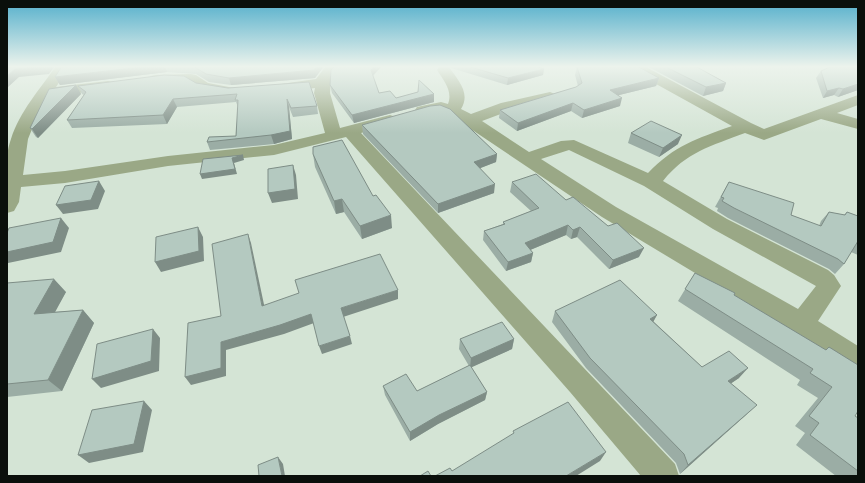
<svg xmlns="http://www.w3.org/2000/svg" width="865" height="483" font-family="'Noto Sans',sans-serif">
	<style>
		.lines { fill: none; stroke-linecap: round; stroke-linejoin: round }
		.minor { fill: #9aa886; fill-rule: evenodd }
		.wall { fill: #9bada5 }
		.shaded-wall { fill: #7e8d86 }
		.building { fill: #b4c9c0; stroke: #7e8d86 }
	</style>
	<rect width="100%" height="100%" fill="#d4e4d5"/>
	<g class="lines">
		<!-- minor -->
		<path class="minor" d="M56 66H70L56 87 108 81 113 82 115 85 113 88 108 89 49 97 38 114 28 139 23 175 65 171 168 156 274 145 325 133 314 93 315 88 281 92 276 91 274 88 276 85 281 84 316 79 326 66H340L331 77 330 93 340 128 390 115 396 117 398 120 396 123 361 133 675 464 679 476H641L570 392 346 137 274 155 168 166 65 183 21 187 19 202 14 211 7 213C7 189 3 161 11 139 20 111 40 89 56 66Z
			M444 66 449 67C458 80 471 93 461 109L471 114 501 103 550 92 555 94 558 97 555 100 511 110 482 121 529 152 561 141 574 140 648 173C675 145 696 139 732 126L629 69 627 66H644L751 123 764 129 858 95V105L837 113 858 119V129L821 119 764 140 745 133C711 146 686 152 663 181L727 219 828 270 834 275 841 286 818 321 858 346V373L848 370 793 332 602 217 453 117 440 112 423 115 417 113 415 110 417 107 441 102 448 104C453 91 444 81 437 70L439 67ZM569 150 644 186 713 229 816 286 798 309 616 207 541 159Z
			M191 74 196 75 208 83 234 88 236 91 234 94 229 95 199 90 188 82 156 83 151 82 149 79 151 76 156 75Z"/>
	</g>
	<!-- wall -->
	<path class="wall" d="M62 66H324L315 78 231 85 209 82 196 74 167 72 60 85 55 77Z
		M335 66H382L373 76 379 93 396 98 434 94V102L354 123 332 93 330 85Z
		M449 66H535L544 69 543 75 507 85 451 68Z
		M647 66H695L726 83 723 91 703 96Z
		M858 66V90L838 97 834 95 823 98 816 78 821 71Z
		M577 67 659 78 656 86 619 95 620 106 582 118 571 111 517 131 499 118 500 110 576 87 578 86 575 75Z
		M196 83 228 88 317 106 318 114 293 117 289 107 292 139 274 144 210 150 207 142 236 136 238 107 236 102 177 107 167 124 72 128 67 120 84 95 82 94 78 86Z
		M76 85 81 94 38 138 36 137 30 128Z
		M362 125 497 154 496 162 480 168 494 193 438 213 363 134Z
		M631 133 678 144 659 157 628 143Z
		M313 154 373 196 392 228 362 239 344 212 336 214 315 167Z
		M512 182 566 200 639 257 609 269 577 237 571 239 566 235 530 250 533 253 531 262 506 271 483 240 484 231 503 224V222L531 211 510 192Z
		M729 182 791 215 819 226 821 221 829 212 844 215 847 212 858 216V255L851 252 844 264 835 274 829 269 728 218 717 211 718 208 715 207Z
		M695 273 734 295 826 350 829 347 855 416 858 418V476H836L796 445 805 433 795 426 818 398 797 385 800 380 678 301Z
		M7 283 66 292 54 312 83 310 94 323 62 391 7 397Z
		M555 311 657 315 653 321 702 367 739 378 731 383 747 414 680 474 676 463 586 368 552 322Z
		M460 339H514L512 349 471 367 487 392 485 400 438 424 410 441 385 395 383 386 417 391 469 366 459 349Z"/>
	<!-- shaded-wall -->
	<path class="shaded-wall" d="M44 66H55L49 74 19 77 7 88V76L15 69Z
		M150 66H165L167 72 60 85 55 77Z
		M317 66H324L315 78 231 85 229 78Z
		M375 66H382L371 77V70Z
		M544 69 543 75 507 85 508 78Z
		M659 78 656 86 607 98 610 90Z
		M726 83 723 91 703 96 706 87Z
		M858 84V90L838 97 843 89Z
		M76 85 81 94 38 138 32 129Z
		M839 88 834 95 823 98 827 91Z
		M434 94V102L354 123 352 115Z
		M622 98 620 106 582 118 584 110Z
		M173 99 177 107 167 124 163 115Z
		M287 99 289 107 292 139 274 144 271 135Z
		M573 103 571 111 517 131 518 123Z
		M682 135 678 144 659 157 663 148Z
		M497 154 496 162 473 171 474 162Z
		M243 155 244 160 234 163 237 174 202 179 200 174 232 158Z
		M293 165 296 175 298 199 272 203 268 193Z
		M99 181 105 191 98 209 63 214 56 205Z
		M495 184 494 193 438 213V204Z
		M342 199 344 212 336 214 334 201Z
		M391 215 392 228 362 239 360 226Z
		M61 218 69 228 61 252 8 263H7V252Z
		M568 225 566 235 523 253 525 243Z
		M198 227 203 237 204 261 161 272 155 262Z
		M580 227 577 237 571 239 573 230Z
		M248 234 251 243 266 314 262 306Z
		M644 248 639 257 609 269 613 260Z
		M533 253 531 262 506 271 508 262Z
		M54 279 66 292 47 327 34 314Z
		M398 290V299L343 317 341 308Z
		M83 310 94 323 62 391 48 380Z
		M311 314 314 323 284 334 226 350V376L191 385 185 377 221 342Z
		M657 315 651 326 650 319Z
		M153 329 160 338 159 371 101 388 92 379Z
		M350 336 352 344 322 354 319 346Z
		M514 339 512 349 470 368 471 358Z
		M748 368 739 378 720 391 728 381Z
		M487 392 485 400 438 424 410 441V432L439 415Z
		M144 401 152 410 143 452 89 463 78 455Z
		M757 405 747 414 680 474 688 465Z
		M606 452 600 461 576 476H566Z
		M278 457 283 464 285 476H282Z"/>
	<!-- building -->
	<path class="building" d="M7 66H44L15 69 7 76Z
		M62 66H150L55 77Z
		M190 66H317L314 70 229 78 206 74 193 66Z
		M335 66H375L371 70 379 93 390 91 396 98 418 92 419 80 434 94 352 115 330 85 331 70Z
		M467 66H535L544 69 508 78Z
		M583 66H637L659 78 610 90 622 98 584 110 573 103 518 123 500 110 576 87 582 83 577 67Z
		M664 66H695L726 83 706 87Z
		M832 66H858V84L843 89 839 88 827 91 821 71Z
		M164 75 184 76 196 83 228 88 309 82 317 106 291 108 287 99 290 131 271 135 207 142 209 137 236 136 238 100H235L237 94 173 99 163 115 67 120 86 92 78 86Z
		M76 85 32 129 30 128 49 89Z
		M440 105 450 109 497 154 474 162 495 184 438 204 362 125 430 106Z
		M651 121 682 135 663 148 631 133Z
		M342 140 373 196 376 195 391 215 360 226 342 199 334 201 313 154V147Z
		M243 155 232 158 235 169 200 174 203 159Z
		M293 165 295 189 268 193V169Z
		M536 174 566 200 573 197 608 226 617 223 644 248 613 260 580 227 573 230 568 225 525 243 533 253 508 262 484 231 505 224 503 222 539 208 512 182Z
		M99 181 91 200 56 205 65 186Z
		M729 182 794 203 791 215 821 226 829 212 845 215 847 212 858 216V241L844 264 838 259 734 208 722 201 724 198 721 197Z
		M61 218 53 242 7 252V233L9 228Z
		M198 227 199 251 155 262 156 237Z
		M248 234 262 306 299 293 295 280 380 254 398 290 341 308 350 336 319 346 311 314 280 325 221 342V368L185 377 188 323 221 316 212 244Z
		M695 273 735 293 734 295 826 350 829 347 858 365V411L855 416 858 418V471L810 435 819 423 809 416 832 387 810 373 813 369 685 289Z
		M54 279 34 314 83 310 48 380 7 384V283Z
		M620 280 657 315 650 319 702 367 729 351 748 368 728 381 757 405 688 465 684 454 590 358 555 311Z
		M502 322 514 339 471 358 460 339Z
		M153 329 151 361 92 379 97 344Z
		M470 365 487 392 439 415 410 432 383 386 406 374 417 391Z
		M144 401 134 444 78 455 92 410Z
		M568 402 606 452 566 476H435L450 468 452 471 514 433 513 431Z
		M278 457 282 476H259L258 465Z
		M428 471 431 476H420Z"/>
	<!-- sky -->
	<linearGradient id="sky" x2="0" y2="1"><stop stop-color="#53afcb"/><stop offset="0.5" stop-color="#ecf3ec"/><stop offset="1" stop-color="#ecf3ec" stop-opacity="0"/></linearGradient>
	<rect width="865" height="133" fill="url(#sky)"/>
	<!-- border -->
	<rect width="865" height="483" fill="none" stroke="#0a0f0b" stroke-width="16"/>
</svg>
